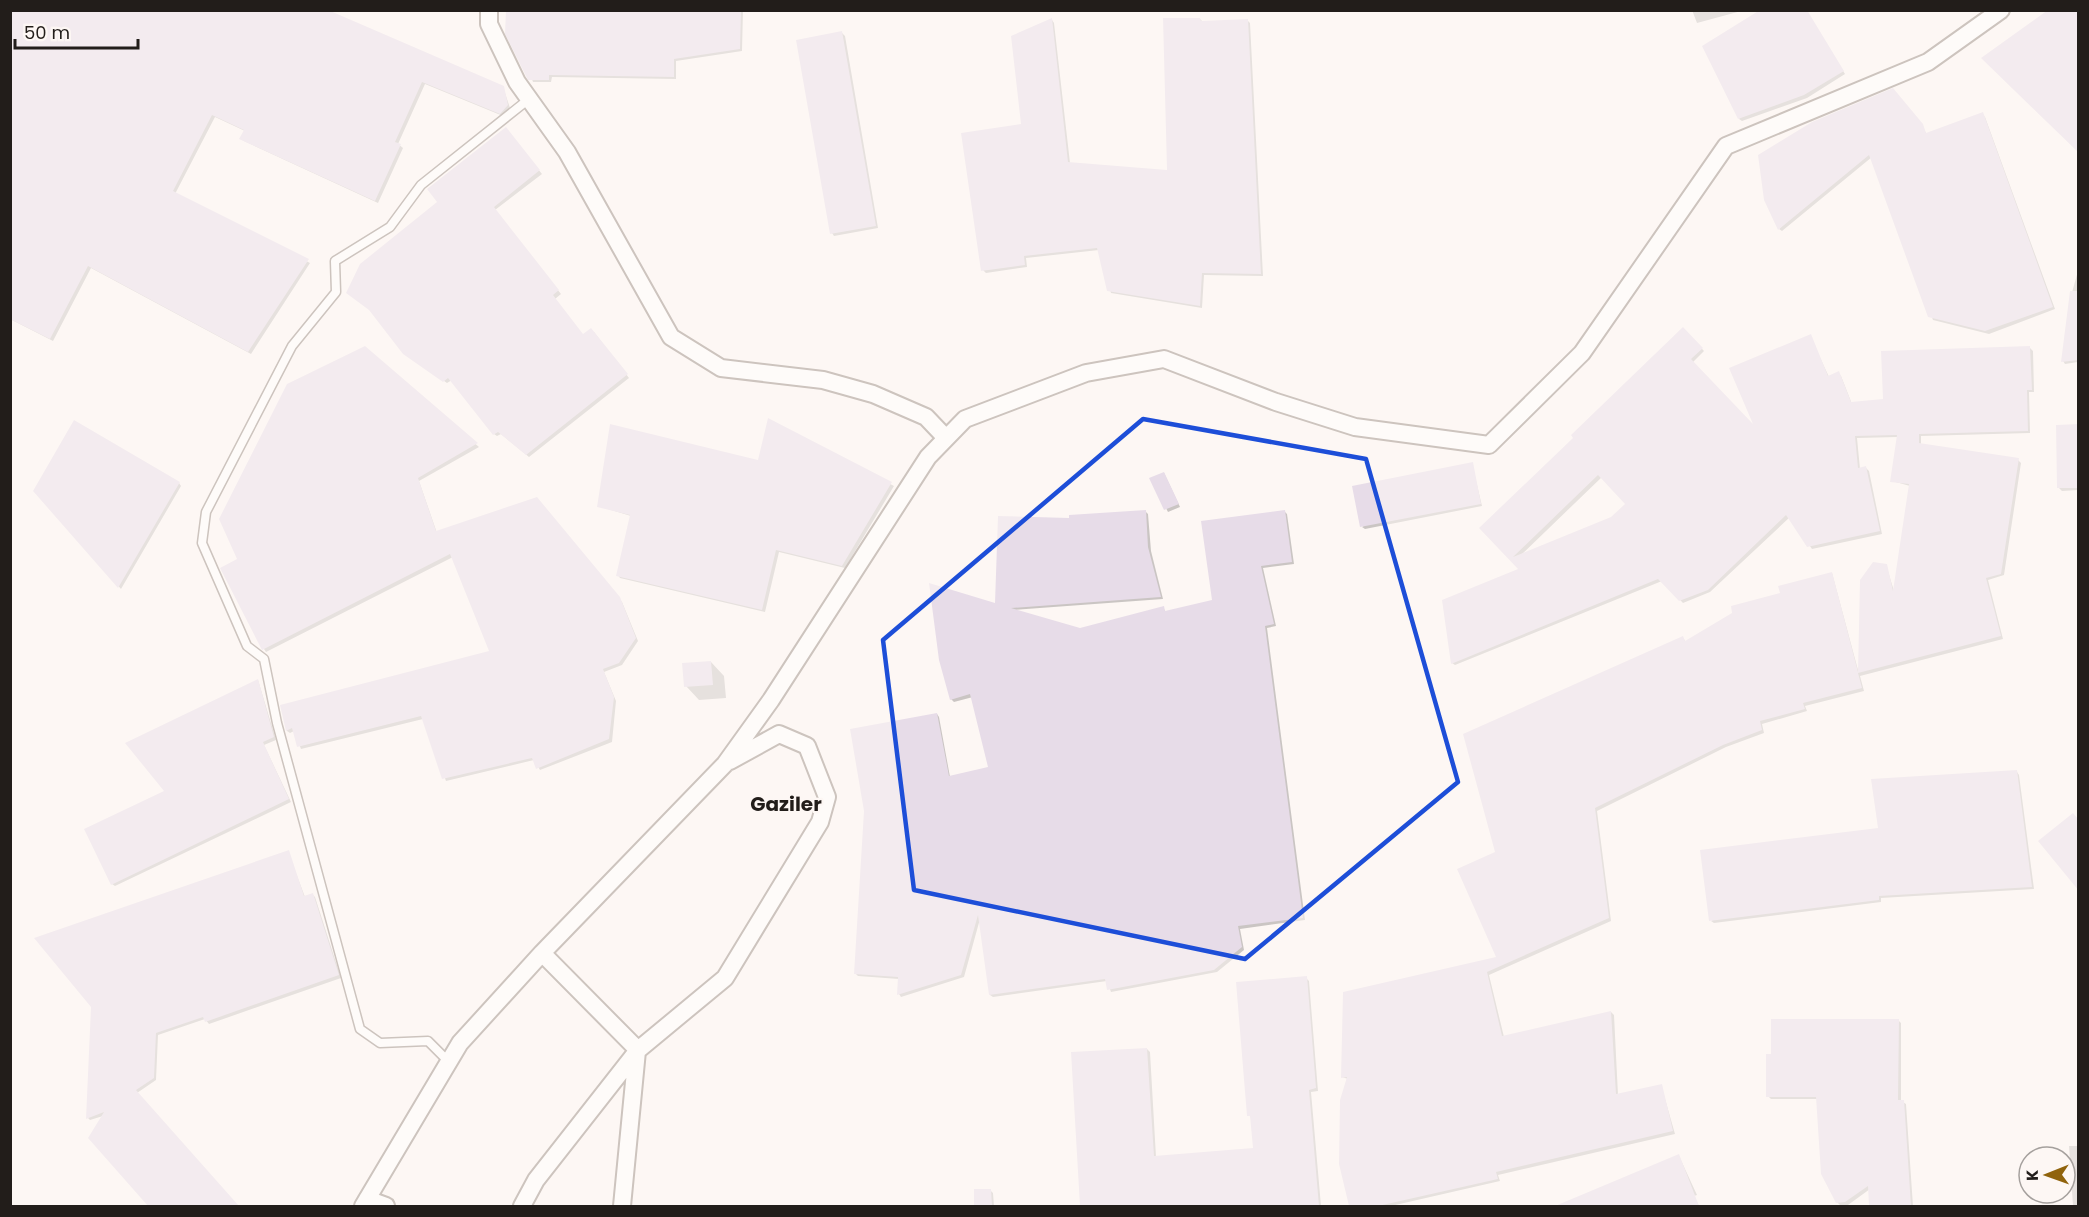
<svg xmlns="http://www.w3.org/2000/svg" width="2089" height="1217" font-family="Poppins,sans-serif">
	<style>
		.shadow { fill: #0003; fill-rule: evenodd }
		.building { fill: #e7dce8; fill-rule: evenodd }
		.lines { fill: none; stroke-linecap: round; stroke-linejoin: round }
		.lane-casing { stroke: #92857d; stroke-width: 11 }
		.street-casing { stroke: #92857d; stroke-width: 20 }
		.lane { stroke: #fff; stroke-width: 8 }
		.street { stroke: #fff; stroke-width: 16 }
		.marked { fill: none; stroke: #1d4ed8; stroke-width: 4.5; stroke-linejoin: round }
		.labels { text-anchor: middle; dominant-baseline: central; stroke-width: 4.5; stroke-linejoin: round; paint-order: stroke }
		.quarter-label { font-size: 20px; font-weight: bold; fill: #221d1a; stroke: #fdf7f4 }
	</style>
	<rect width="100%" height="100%" fill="#fdf7f4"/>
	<!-- shadow -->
	<path class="shadow" d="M10 10 503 87 510 108 503 116 425 84 398 144 403 148 378 203 244 141 241 139 245 131 215 117 175 194 310 263 251 354 91 268 53 341 10 319Z
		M507 10H743L742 51 676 61V79L552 77 551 82H533Z
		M1692 10H1745L1697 23Z
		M1806 10 1845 74 1807 98 1742 121 1739 119Z
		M1200 19 1203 22 1247 20 1250 23 1263 276 1204 275 1202 308 1111 293 1099 250 1026 258 1027 267 986 273 983 270 1052 20 1054 23 1070 163 1168 171Z
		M842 33 845 36 878 228 834 236 832 233Z
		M1895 93 1927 134 1982 114 1985 117 2055 309 1989 334 1933 320 1872 157 1782 231 1779 229Z
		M508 132 542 174 495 210 561 294 555 299 583 336 594 332 629 378 529 457 501 434 497 436 494 434 452 380 447 383 408 356 440 203Z
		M2078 271V362L2065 364 2063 361 2071 296Z
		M1683 329 1704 351 1692 363 1756 430 1810 336 1829 377 1838 373 1841 376 1852 404 1884 401 2030 348 2033 351 2034 392H2029L2030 433 1921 436V445L2018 460 2021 463 2004 575 1988 580 2003 639 1860 676 1864 691 1805 706 1807 711 1762 724 1764 733 1726 747 1597 811 1611 921 1489 975 1504 1037 1611 1012 1614 1015 1618 1095 1661 1085 1675 1134 1498 1175 1500 1181 1391 1206H1350L1340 1164 1348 1079 1342 1077 1498 958 1497 853 1683 638 1686 642 1781 594 1832 573 1858 670 1886 565 1894 591 1910 486 1892 481 1898 437 1857 438 1860 469 1866 468 1869 471 1882 534 1812 549 1790 517 1710 592 1683 603 1662 581 1455 665 1452 663 1520 570 1481 528 1576 438ZM1602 477 1627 504 1612 519 1520 556Z
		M365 348 479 447 419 481 437 533 540 502 622 602 638 641 622 665 604 672 616 701 612 742 540 770 534 760 446 781 423 719 301 749 294 731 290 733 287 731 282 706 491 652 453 557 266 652 264 649 239 560Z
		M769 420 894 486 845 568 779 552 765 612 620 578 618 575 631 516 598 506 759 462Z
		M2078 426V490L2062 491 2059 488Z
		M1472 464 1482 506 1365 529 1362 527Z
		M1164 473 1180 507 1168 512 1151 479Z
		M179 483 181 486 121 589 35 491Z
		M1145 511 1148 514 1151 551 1163 599 1014 610 1080 630 1163 608 1166 612 1213 601 1284 511 1287 514 1294 564 1263 568 1276 626 1267 628 1305 920 1240 929 1244 950 1217 972 1111 992 1107 981 993 997 990 995 980 919 964 977 901 997 899 994V979L858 976 855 973 866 811 937 714 939 717 950 777 990 768 973 697 954 702 951 699 996 605 1070 520Z
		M711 662 724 676 726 698 699 700 686 686Z
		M258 680 276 740 264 745 291 802 115 886 112 884 167 792Z
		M2017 772 2019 775 2034 889 1881 898V902L1714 923 1711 921 1879 829Z
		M288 852 305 897 312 894 315 897 341 978 209 1024 205 1019 158 1035 156 1080 137 1093 237 1206H150L90 1138 103 1116 90 1120 88 1118Z
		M1306 978 1309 981 1318 1091 1311 1092 1321 1206H1082L1073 1054 1147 1049 1150 1052 1156 1157 1255 1149 1252 1119 1249 1115Z
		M1898 1020 1901 1023V1101L1906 1104 1913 1206H1871L1870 1189 1848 1205H1840L1837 1202 1818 1099H1771L1768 1096Z
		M2069 1146H2078V1206H2073Z
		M1679 1156 1697 1195 1694 1196 1699 1206H1558Z
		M990 1190 993 1193 994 1206H975V1191Z"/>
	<!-- building -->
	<path class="building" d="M10 10H328L504 86 508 105 500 114 422 82 395 142 401 144 375 201 239 139 244 130 212 115 173 191 309 259 248 352 88 266 50 339 10 319Z
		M506 10H741L740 49 674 59V77L549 75V80H528L505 34Z
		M1760 10H1807L1844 71 1804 95 1738 119 1702 46Z
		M2048 10H2079V153L1981 58Z
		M1052 18 1068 162 1167 170 1163 18H1200L1201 21 1248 19 1261 274 1202 273 1200 306 1107 291 1097 248 1024 256 1025 265 981 271 961 133 1021 124 1011 36Z
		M842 31 876 226 830 234 796 40Z
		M1893 88 1923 124 1926 133 1983 112 2053 307 1985 331 1928 317 1869 155 1778 230 1764 200 1758 155 1812 122Z
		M506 127 540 170 494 207 559 290 553 295 583 334 591 328 628 374 526 455 498 432 493 435 448 378 443 382 403 354 369 310 346 293 360 264 437 202 427 189Z
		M2070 291H2079V360L2061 362Z
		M1683 327 1703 348 1691 359 1753 424 1729 368 1811 334 1828 376 1839 371 1851 402 1883 399 1881 351 2030 346 2032 390H2027L2028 431 1919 434V443L2019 458 2001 574 1986 578 2001 636 1858 673 1862 688 1803 703 1805 709 1760 721 1762 730 1723 745 1595 808 1609 918 1487 972 1502 1036 1611 1011 1616 1094 1662 1084 1673 1131 1496 1172 1498 1179 1378 1206H1349L1339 1164 1340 1100 1347 1077 1341 1078 1343 992 1496 957 1457 869 1495 852 1463 734 1683 636 1685 641 1732 613 1731 606 1780 593 1778 586 1832 572 1858 672 1860 580 1873 562 1887 564 1893 591 1909 484 1890 482 1897 435 1855 436 1858 468 1866 466 1880 531 1807 547 1786 515 1708 590 1679 601 1658 579 1451 664 1442 600 1518 569 1479 528 1573 438 1571 435ZM1598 475 1625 504 1611 517 1513 557Z
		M365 346 478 443 418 478 436 531 537 497 620 597 636 638 619 663 603 669 614 697 609 739 536 769 532 758 442 779 421 716 297 747 292 728 286 731 280 705 489 651 450 554 262 650 220 568 237 559 219 519 287 384Z
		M768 418 892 482 842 566 776 550 762 610 616 576 630 515 597 507 610 424 758 460Z
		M74 420 180 482 118 588 33 491Z
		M2079 424V488H2057L2056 425Z
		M1473 462 1481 504 1360 527 1352 486Z
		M1164 472 1179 504 1164 510 1149 478Z
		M1146 510 1148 547 1161 597 1011 608 1080 628 1164 606 1165 611 1212 600 1201 521 1285 510 1292 562 1261 566 1274 624 1265 626 1303 918 1238 926 1242 947 1214 970 1107 990 1105 979 989 995 978 915 961 975 897 995 898 977 854 974 864 811 850 729 937 713 949 776 988 767 970 694 950 700 939 660 929 583 995 603 998 516 1069 518V515Z
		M711 661 713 685 684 687 682 663Z
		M258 679 274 737 263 742 289 799 111 885 84 829 164 791 125 743Z
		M2017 770 2032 887 1879 896V900L1709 921 1700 850 1878 828 1871 779Z
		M2073 813 2079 820V891L2038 841Z
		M289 850 304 896 313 893 339 975 205 1022 203 1017 156 1033 154 1078 136 1090 239 1206H148L88 1138 104 1112 86 1119 91 1007 34 938Z
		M1307 976 1316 1088 1309 1090 1319 1206H1080L1071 1052 1147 1048 1154 1156 1253 1148 1250 1116H1247L1236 982Z
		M1771 1019H1899L1898 1100H1904L1911 1206H1869L1868 1186 1845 1202 1836 1203 1821 1174 1816 1097H1766V1054H1771Z
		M1679 1154 1699 1206H1555Z
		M974 1189H991L992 1206H974Z"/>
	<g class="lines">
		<defs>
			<path id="lane" d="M449 1062 428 1041 380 1043 360 1029 277 723 264 659 247 646 202 543 206 512 292 346 336 292 335 261 390 227 421 185 529 99"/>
			<path id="street" d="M489 10V24L517 82 567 152 671 337 721 368 823 380 873 394 926 417 946 438
				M542 953 638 1050 725 978 820 822 827 797 807 746 779 734 730 761
				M367 1199 386 1206
				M363 1206 460 1043 542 953 725 764 771 700 928 457 965 419 1086 373 1164 359 1276 402 1355 427 1489 445 1582 353 1726 146 1928 62 2001 10
				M522 1206 536 1180 638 1050
				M622 1206 637 1051"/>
		</defs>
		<!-- lane casing -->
		<use href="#lane" class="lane-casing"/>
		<!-- street casing -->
		<use href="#street" class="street-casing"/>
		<!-- lane -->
		<use href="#lane" class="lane"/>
		<!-- street -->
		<use href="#street" class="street"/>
	</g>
	<!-- marked area -->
	<path d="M0 0H2089V1217H0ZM1143 419 1366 459 1458 782 1245 959 914 890 883 640Z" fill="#fdf7f4" fill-opacity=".55" fill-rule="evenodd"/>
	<path class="marked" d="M1143 419 1366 459 1458 782 1245 959 914 890 883 640Z"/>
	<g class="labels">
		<!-- quarter labels -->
		<g class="quarter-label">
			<text x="786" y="804">Gaziler</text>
		</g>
	</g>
	<!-- border -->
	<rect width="2089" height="1217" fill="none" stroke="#221d1a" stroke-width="24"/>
	<!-- north arrow -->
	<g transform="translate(2047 1175) rotate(269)"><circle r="28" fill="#fdf7f4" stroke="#a5a09d" stroke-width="1.5"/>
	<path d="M0-4.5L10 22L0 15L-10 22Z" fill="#90630c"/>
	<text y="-9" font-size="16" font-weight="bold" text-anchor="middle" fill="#221d1a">K</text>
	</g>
	<!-- scale -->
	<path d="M15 39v9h123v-9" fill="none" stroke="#221d1a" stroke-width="3"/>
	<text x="24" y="39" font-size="18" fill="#221d1a" stroke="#fdf7f4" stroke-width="4.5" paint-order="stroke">50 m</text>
</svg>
